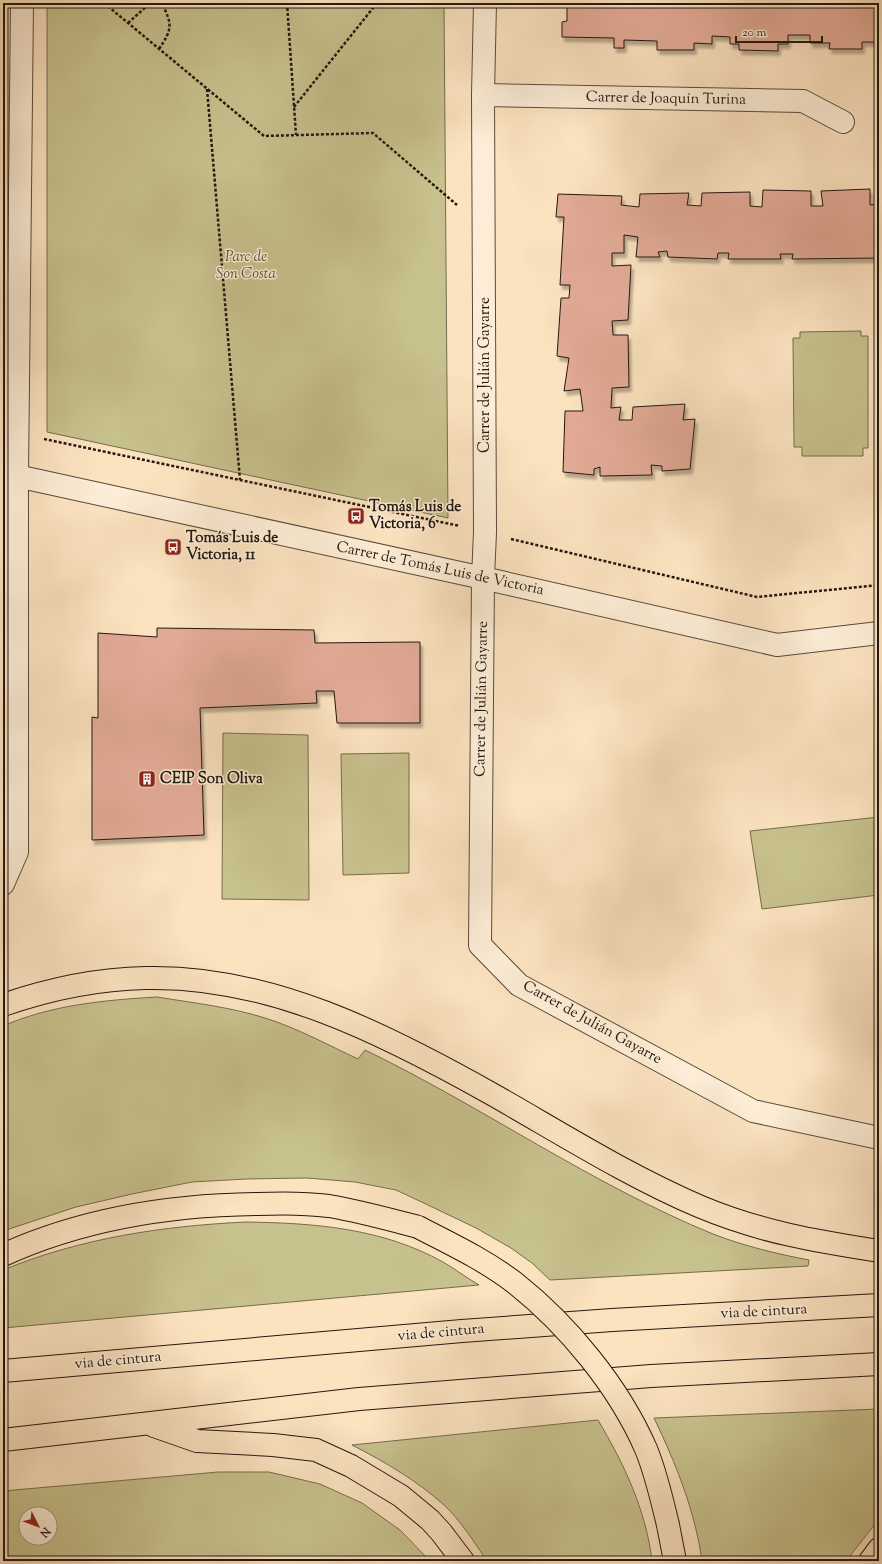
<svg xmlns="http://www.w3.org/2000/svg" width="882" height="1564" font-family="'Sorts Mill Goudy',serif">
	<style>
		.green { fill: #c7c18d; stroke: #756c4e; fill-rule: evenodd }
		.building { fill: #e2aa96; stroke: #231810; filter: url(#shadow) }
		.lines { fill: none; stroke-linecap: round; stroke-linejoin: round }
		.minor-casing { stroke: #594b3c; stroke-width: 24 }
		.highway-casing { stroke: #231810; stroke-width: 24 }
		.path { stroke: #231810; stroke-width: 2.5; stroke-dasharray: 3 2; stroke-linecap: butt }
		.minor { stroke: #fdedd6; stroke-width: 22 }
		.highway { stroke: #fce3c0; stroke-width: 22 }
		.highway-bridge-casing { stroke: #231810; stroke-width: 24; stroke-linecap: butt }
		.highway-bridge { stroke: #fce3c0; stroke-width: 22 }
		.labels { text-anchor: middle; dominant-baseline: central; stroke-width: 3; stroke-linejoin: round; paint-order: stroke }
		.street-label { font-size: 15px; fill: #231810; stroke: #fdedd6 }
		.park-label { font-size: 15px; font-style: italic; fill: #5c533c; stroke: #fdedd6 }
		.poi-label { font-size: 15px; font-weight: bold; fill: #231810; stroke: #fdedd6; text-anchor: start }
	</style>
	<defs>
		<filter id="shadow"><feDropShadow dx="2.5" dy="4.5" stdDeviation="1" flood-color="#0004"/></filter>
	</defs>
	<rect width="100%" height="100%" fill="#fce3c0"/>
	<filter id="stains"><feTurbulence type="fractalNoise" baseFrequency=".005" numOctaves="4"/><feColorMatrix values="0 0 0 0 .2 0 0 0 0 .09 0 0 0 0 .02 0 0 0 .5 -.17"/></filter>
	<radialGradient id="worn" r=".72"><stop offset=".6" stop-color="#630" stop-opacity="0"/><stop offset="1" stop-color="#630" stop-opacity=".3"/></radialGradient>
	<!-- green -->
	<path class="green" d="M47 3H444L448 518 47 432Z
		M861 331V336H868V448H863V456H802V447H794L793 338H800V332Z
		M223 733 308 735 309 900 222 899Z
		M409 753V873L343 875 341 754Z
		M879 817V895L762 909 750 831Z
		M157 997C194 1003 230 1007 265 1018 297 1028 328 1045 358 1059L365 1050C483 1107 591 1184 713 1234 744 1246 777 1254 809 1260L808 1266 550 1280 532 1263 511 1248 476 1228 428 1205 396 1190 355 1182 307 1178 246 1179 192 1182 132 1194 76 1207 3 1231V1026C51 1005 105 1000 157 997Z
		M246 1222C314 1223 382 1228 443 1262 455 1269 467 1278 479 1285L3 1328V1270C81 1238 163 1226 246 1222Z
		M879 1409V1519L846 1561H702C695 1511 676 1464 654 1418Z
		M598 1420C624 1464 646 1510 652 1561H487C474 1542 461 1521 444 1505 416 1480 385 1462 352 1445Z
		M218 1472H269L320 1484 362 1503 400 1530 430 1561H3V1491ZM26 1514H50V1538H26Z"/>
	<!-- building -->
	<path class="building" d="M567 3H879V42H862V49H829L830 43H810V35H788V44H778V51L739 50V44H730V37L712 36V44L694 43V50H657V41L624 40V48H614V38L562 37V22L567 21Z
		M870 189V205L879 204V258L792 259 793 254H780L781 259H728L729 253H718L717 259 668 257 667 251 658 252 660 257H636L638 237 624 235V253H612V266L631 265 628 320 612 321 613 335H628L629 387 612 388 611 408 621 407 619 420H632L633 407 685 404 683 420 695 419 690 469 662 471V466L651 465 652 475 600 476V467L594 469V475L563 472 565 411H583L580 389 564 391 569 358 557 356 561 298H569L570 285H560L564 217H556L558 194 622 196 621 205 639 207 640 194 689 193 687 205 701 206 702 193 750 192V206L762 207 763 190 811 191V206H823L821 191Z
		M157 628 314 630 315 643 420 642V723H337L334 691H316L317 703 200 708 204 835 92 840V717L98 718V633L157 637Z"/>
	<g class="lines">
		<defs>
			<path id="minor" d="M485 3 483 95 485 532 483 578 480 945 519 985 753 1111 879 1138
				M483 95 803 101 843 122
				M3 473 483 578 777 645 879 633
				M3 884 17 852V476L22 3"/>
			<path id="highway" d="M3 1005C49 989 97 979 146 978 269 975 385 1034 490 1093 559 1132 628 1176 701 1207 761 1232 815 1241 879 1251
				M3 1255C82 1219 170 1205 257 1204 280 1203 306 1203 329 1206 359 1211 388 1219 418 1227
				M3 1371 462 1331 612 1320 879 1305
				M154 1426 197 1441 273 1445 316 1450 351 1466 401 1496 430 1520 441 1532 463 1561
				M3 1440 359 1399 651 1376 879 1364
				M668 1525 675 1561
				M870 1561 879 1549"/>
		</defs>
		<!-- minor casing -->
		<use href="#minor" class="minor-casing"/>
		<!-- highway casing -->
		<use href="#highway" class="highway-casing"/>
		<!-- path -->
		<path class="path" d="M104 3 264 136 373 133 457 205
			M287 3 296 135
			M128 23 148 5 161 3
			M159 49C173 28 172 25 162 3
			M207 89 240 480
			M294 107 377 3
			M44 439 460 526
			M511 539 757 597 879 585"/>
		<!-- minor -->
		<use href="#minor" class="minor"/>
		<!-- highway -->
		<use href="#highway" class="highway"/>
		<defs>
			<path id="highway-bridge" d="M418 1227C451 1244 485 1260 515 1283 568 1325 619 1387 646 1449 656 1473 662 1500 668 1525"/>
		</defs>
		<!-- highway-bridge casing -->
		<use href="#highway-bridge" class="highway-bridge-casing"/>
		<!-- highway-bridge -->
		<use href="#highway-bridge" class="highway-bridge"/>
	</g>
	<!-- icons -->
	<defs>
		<symbol id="bus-square" viewBox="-11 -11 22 22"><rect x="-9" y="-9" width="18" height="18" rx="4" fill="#8f2418" stroke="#fdedd6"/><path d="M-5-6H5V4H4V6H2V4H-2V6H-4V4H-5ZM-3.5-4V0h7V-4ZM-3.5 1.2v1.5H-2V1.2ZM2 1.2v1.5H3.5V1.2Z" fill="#fff"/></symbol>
		<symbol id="building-square" viewBox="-11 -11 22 22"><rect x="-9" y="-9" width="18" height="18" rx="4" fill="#8f2418" stroke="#fdedd6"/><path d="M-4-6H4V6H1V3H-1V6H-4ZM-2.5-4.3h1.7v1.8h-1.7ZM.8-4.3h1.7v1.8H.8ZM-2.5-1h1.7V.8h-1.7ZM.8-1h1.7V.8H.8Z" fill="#fff"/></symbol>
	</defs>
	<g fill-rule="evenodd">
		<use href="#bus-square" x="346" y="506" width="20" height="20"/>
		<use href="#bus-square" x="163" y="537" width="20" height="20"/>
		<use href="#building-square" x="137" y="769" width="20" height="20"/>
	</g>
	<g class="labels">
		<!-- street labels -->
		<g class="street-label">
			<text transform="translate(666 99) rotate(1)">Carrer de Joaquín Turina</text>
			<text transform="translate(485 375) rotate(-90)">Carrer de Julián Gayarre</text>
			<text transform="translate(440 569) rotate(12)">Carrer de Tomás Luis de Victoria</text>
			<text transform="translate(482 699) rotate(-89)">Carrer de Julián Gayarre</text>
			<text transform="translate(592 1023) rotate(29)">Carrer de Julián Gayarre</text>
			<text transform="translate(764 1312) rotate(-3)">via de cintura</text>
			<text transform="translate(441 1333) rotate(-5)">via de cintura</text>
			<text transform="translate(118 1361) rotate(-5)">via de cintura</text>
		</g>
		<!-- park labels -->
		<g class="park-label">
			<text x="246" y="257">Parc de<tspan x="246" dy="17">Son Costa</tspan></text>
		</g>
		<!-- poi labels -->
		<g class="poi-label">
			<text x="369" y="507">Tomás Luis de<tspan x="369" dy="17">Victoria, 6</tspan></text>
			<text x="186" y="538">Tomás Luis de<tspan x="186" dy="17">Victoria, 11</tspan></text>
			<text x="160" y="779">CEIP Son Oliva</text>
		</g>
	</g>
	<!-- margin -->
	<rect width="882" height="1564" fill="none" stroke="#fce3c0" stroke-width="16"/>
	<rect x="4" y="4" width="874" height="1556" fill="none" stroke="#231810" stroke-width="2"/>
	<rect x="8" y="8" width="866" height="1548" fill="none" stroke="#231810"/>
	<!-- north arrow -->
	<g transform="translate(38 1526) rotate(132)"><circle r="19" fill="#fdedd6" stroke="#a69887"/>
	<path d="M0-3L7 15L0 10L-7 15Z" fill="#8f2418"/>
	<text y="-6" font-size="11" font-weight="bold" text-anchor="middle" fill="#231810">N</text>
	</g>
	<!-- scale -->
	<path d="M736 36v6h86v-6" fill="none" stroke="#231810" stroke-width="2"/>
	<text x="742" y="36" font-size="12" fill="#231810" stroke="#fdedd6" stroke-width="3" paint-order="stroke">20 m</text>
	<rect width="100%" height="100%" filter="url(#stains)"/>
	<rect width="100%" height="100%" fill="url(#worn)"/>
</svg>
